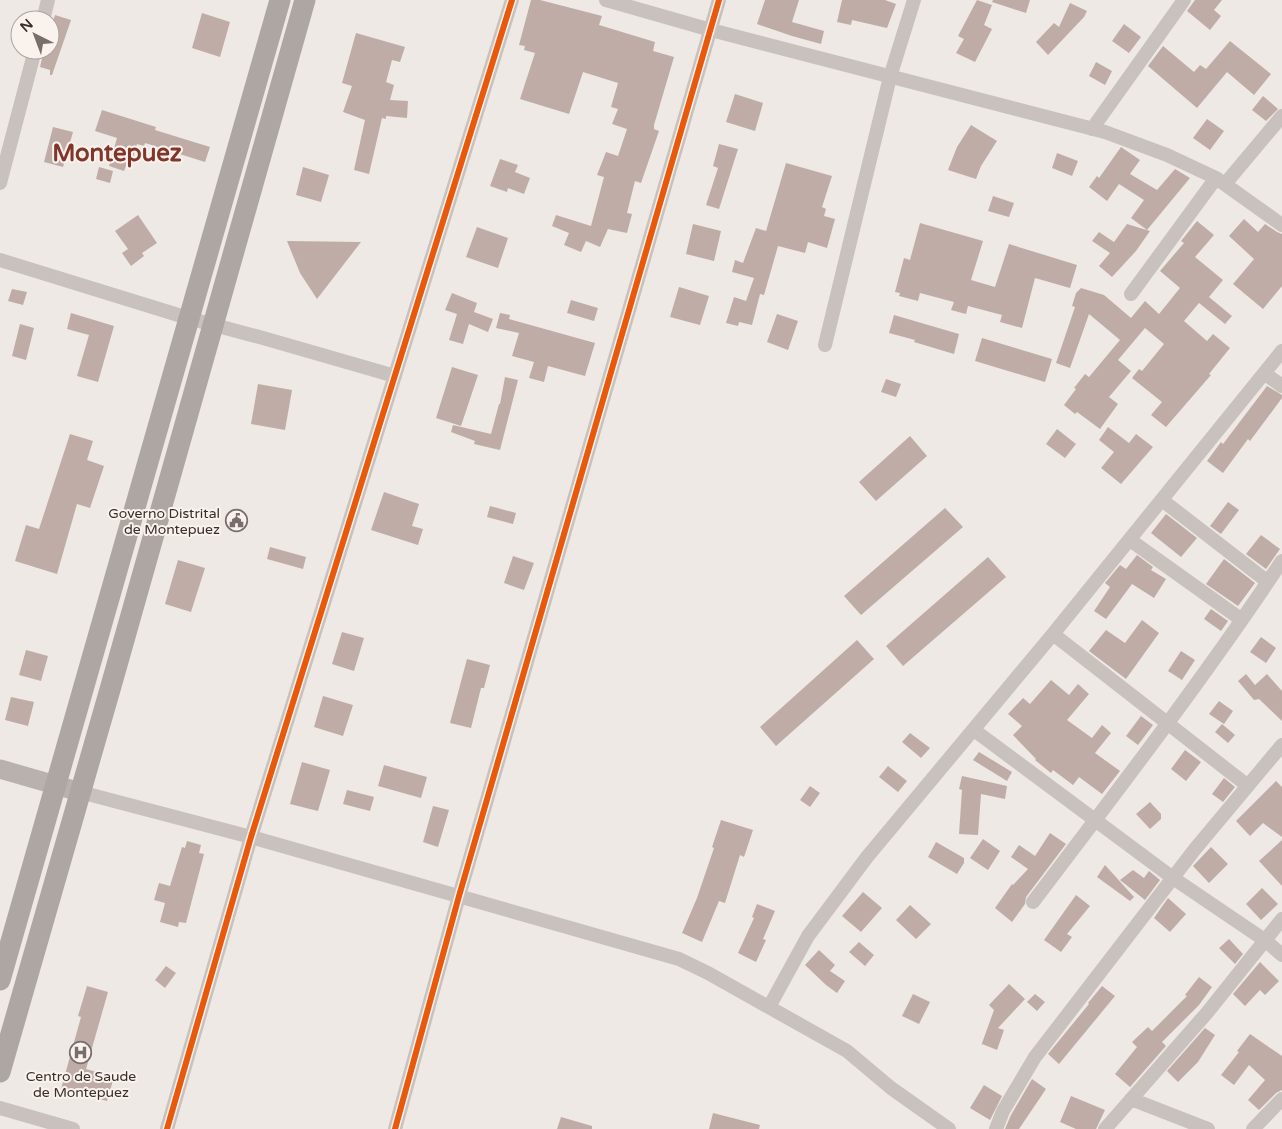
<svg xmlns="http://www.w3.org/2000/svg" width="1282" height="1129" font-family="'Varela Round',sans-serif">
	<style>
		.building { fill: #c0aca7 }
		.lines { fill: none; stroke-linecap: round; stroke-linejoin: round }
		.street { stroke: #c8c1bd; stroke-width: 14 }
		.secondary { stroke: #b8b1ae; stroke-width: 19 }
		.primary { stroke: #ada6a2; stroke-width: 21 }
		.cycleway-casing { stroke: #f9f2ed; stroke-width: 9 }
		.cycleway { stroke: #e8590c; stroke-width: 6 }
		.labels { text-anchor: middle; dominant-baseline: central; stroke-width: 4; stroke-linejoin: round; paint-order: stroke }
		.poi-label { font-size: 14px; fill: #382e2b; stroke: #f9f2ed; text-anchor: end }
		.town-label { font-size: 24px; font-weight: bold; fill: #823529; stroke: #f9f2ed }
	</style>
	<rect width="100%" height="100%" fill="#eee9e4"/>
	<!-- building -->
	<path class="building" d="M531 0H540L602 16 599 25 655 42 653 51 674 57 654 125V129L659 131 641 183 635 181 627 213 632 214 627 233 608 229 600 247 586 241 581 252 564 245 569 233 552 226 556 215 591 226 604 177 597 175 606 152 618 156 627 129 612 124 618 109 611 107 618 83 583 72 569 114 520 99 535 53 524 50 525 46 519 45Z
		M765 0H799L792 22 824 31 821 44 792 36 757 24Z
		M842 0H885L896 4 887 28 852 20 851 25 837 22Z
		M977 0 992 5 984 25 992 29 975 62 956 53 964 39 958 36Z
		M993 0H1030L1026 13 992 2Z
		M1195 0H1222L1214 10 1221 16 1210 30 1187 11Z
		M1070 3 1087 11 1084 17 1048 55 1036 42 1054 23 1059 27Z
		M202 13 230 22 220 57 192 48Z
		M55 15 71 20 52 75H50V70L40 67 44 50H50V30Z
		M1124 24 1141 37 1129 53 1112 41Z
		M356 33 405 47 400 62 392 60 386 82 394 85 390 100 408 101 407 118 386 116V119L382 118 369 174 354 170 365 120 343 112 352 86 342 83Z
		M1230 41 1271 74 1254 95 1227 72 1197 108 1148 66 1163 46 1194 72 1200 65 1206 69Z
		M1096 62 1112 71 1105 85 1089 76Z
		M735 94 763 103 755 131 726 122Z
		M1263 96 1278 109 1266 121 1252 110Z
		M102 110 156 127 155 130 210 147 205 162 145 143 144 146 137 144 130 167 126 166 124 171 109 166 117 138 95 131Z
		M1207 119 1224 131 1210 150 1193 138Z
		M971 125 997 141 981 166 976 179 948 170 957 147Z
		M53 127 73 132 63 167 44 162Z
		M719 144 738 149 719 209 706 205 718 168 713 166Z
		M1121 147 1140 160 1130 174 1157 190 1175 169 1190 178 1147 230 1131 218 1144 200 1119 184 1107 201 1089 187 1097 176 1099 178Z
		M1057 153 1078 161 1072 176 1052 168Z
		M500 159 518 165 515 172 530 178 524 194 508 188 507 192 490 186Z
		M786 163 832 176 822 207 826 209 824 216 835 219 827 248 808 242 805 253 778 246 764 295 760 294 752 325 739 322 738 326 726 323 734 297 746 301 754 278 732 272 735 260 743 263 756 228 766 231Z
		M99 167 113 171 110 183 96 179Z
		M303 167 329 175 321 202 296 195Z
		M993 196 1014 203 1009 217 988 211Z
		M138 215 157 243 142 253 144 256 131 266 122 253 128 249 115 231Z
		M1244 219 1258 232 1265 224 1277 232 1282 234V286L1263 309 1233 284 1254 259 1229 236Z
		M1197 221 1214 235 1195 257 1223 280 1209 297 1232 316 1225 324 1199 303 1184 321 1207 341 1213 334 1230 348 1209 374 1211 375 1166 427 1151 415 1162 402 1132 378 1139 369 1142 371 1164 344 1145 328 1118 360 1131 371 1109 397 1118 404 1100 429 1077 412 1075 414 1064 405 1076 389 1074 388 1085 374 1089 377 1120 340 1089 314 1070 368 1056 363 1075 307 1072 306 1076 293 1081 288 1104 295 1131 318 1145 301 1159 314 1180 288 1160 271 1184 243 1181 241Z
		M920 223 983 241 971 280 995 287 1009 244 1077 265 1070 288 1035 278 1022 328 1000 322 1002 315 968 306 966 314 951 310 954 302 920 293 918 301 899 296 900 293 895 292 904 258 910 260Z
		M693 224 721 231 714 261 686 254Z
		M1127 224 1150 231 1136 251 1112 277 1099 266 1110 253 1092 241 1099 232 1114 242Z
		M477 227 508 238 498 268 466 257Z
		M287 241 361 242 317 299 300 273Z
		M679 287 709 296 700 325 670 317Z
		M12 289 27 292 23 305 8 301Z
		M452 293 477 303 474 312 493 319 488 332 469 324 463 344 449 340 457 314 445 310Z
		M571 300 598 308 594 321 567 313Z
		M71 313 114 326 98 382 77 376 89 335 67 329Z
		M500 313 510 315 509 319 595 343 585 376 548 366 544 382 529 378 534 362 512 356 519 333 496 328Z
		M777 314 798 321 788 350 767 342Z
		M894 315 959 334 954 354 914 342 915 340 889 333Z
		M20 324 34 328 26 360 12 356Z
		M982 338 1052 359 1045 382 975 361Z
		M452 367 478 375 461 426 436 418Z
		M505 377 518 380 500 450 474 444 475 441 451 432 453 425 491 434 499 404H500Z
		M886 379 901 384 896 397 881 392Z
		M258 384 292 390 285 430 251 424Z
		M1267 386 1282 395V398L1250 441 1248 439 1223 473 1207 461 1221 442 1223 444Z
		M1108 427 1129 443 1136 434 1153 447 1121 484 1101 468 1114 452 1099 440Z
		M1057 429 1076 444 1065 458 1046 444Z
		M70 434 93 441 87 460 104 466 90 508 77 504 57 574 15 561 26 525 39 529Z
		M910 436 927 456 876 501 859 482Z
		M384 492 419 504 412 526 423 529 418 545 371 530Z
		M1228 502 1239 510 1221 534 1210 526Z
		M490 506 516 513 513 524 487 517Z
		M945 508 963 527 861 615 844 596Z
		M1166 514 1197 538 1181 557 1151 533Z
		M1261 535 1280 549 1266 569 1246 554Z
		M270 547 306 557 303 569 267 559Z
		M1137 555 1153 567 1151 570 1166 579 1154 598 1132 584 1106 619 1094 611 1110 587 1105 583 1120 565 1126 569Z
		M513 556 534 563 524 590 504 583Z
		M988 557 1006 577 903 666 886 646Z
		M1224 559 1255 583 1238 606 1206 584Z
		M178 560 205 568 191 612 165 604Z
		M1211 609 1228 621 1221 631 1204 619Z
		M1142 620 1159 633 1126 679 1089 651 1106 630 1125 643Z
		M342 632 364 638 354 671 332 664Z
		M1261 637 1276 648 1266 663 1250 652Z
		M857 640 874 659 776 746 760 727Z
		M26 650 48 656 41 681 19 675Z
		M1181 651 1195 660 1182 680 1168 671Z
		M467 659 490 665 484 688H481L471 728 450 723Z
		M1246 674 1255 685 1267 674 1282 691V721L1259 699 1254 700 1238 681Z
		M1051 680 1069 695 1078 684 1089 694 1067 720 1092 738 1102 725 1111 733 1095 753 1120 771 1102 794 1079 777 1073 785 1053 770 1051 773 1035 760 1036 759 1013 735 1022 726 1008 714 1023 698 1030 704Z
		M323 696 353 705 343 736 314 727Z
		M11 697 34 702 28 726 5 720Z
		M1219 701 1233 711 1224 724 1209 714Z
		M1141 716 1153 725 1138 745 1126 736Z
		M1222 724 1235 735 1228 743 1215 732Z
		M910 733 930 748 921 758 902 742Z
		M1185 750 1201 762 1186 781 1171 769Z
		M979 752 1012 772 1007 781 973 760Z
		M302 762 330 770 318 811 290 804Z
		M384 765 427 777 421 798 378 786Z
		M888 766 907 781 898 792 879 777Z
		M962 776 1007 786 1005 799 981 794 978 835 959 834 962 790 959 789Z
		M1224 778 1235 787 1223 802 1212 794Z
		M1276 781 1282 787V837L1263 823 1250 836 1236 821Z
		M810 786 820 793 810 807 800 800Z
		M347 790 374 797 370 811 343 804Z
		M1150 802 1161 814V819L1150 829 1136 814Z
		M433 806 449 810 438 847 423 842Z
		M721 820 753 830 744 857 740 855 725 903 719 901 702 942 682 933 697 898 714 848 712 847Z
		M1050 833 1066 844 1026 897 1025 904 1012 922 995 908 1012 884 1013 885 1028 869 1011 857 1019 845 1035 856Z
		M983 839 1000 851 988 870 970 858Z
		M1282 840V886L1259 861Z
		M187 841 201 845 199 853 204 854 186 923 179 922 178 927 160 922 165 903 154 900 159 883 170 886 182 847 185 848Z
		M936 842 964 858V863L957 874 928 857Z
		M1211 847 1228 864 1209 883 1193 866Z
		M1105 865 1134 897 1130 901 1097 877Z
		M1133 870 1144 878 1149 871 1160 880 1145 900 1120 880Z
		M1262 888 1278 904 1261 920 1246 904Z
		M863 892 882 908 861 932 842 916Z
		M1076 895 1090 906 1067 934 1072 937 1061 952 1044 940Z
		M1168 898 1186 914 1170 932 1154 918Z
		M757 904 775 911 763 939 766 940 756 962 738 953 754 918 752 917Z
		M910 905 931 924 916 939 896 920Z
		M1229 939 1243 954 1235 964 1219 948Z
		M859 942 874 955 865 966 849 952Z
		M819 950 835 965 830 971 845 981 837 993 826 985 805 965Z
		M1260 962 1279 981 1265 995 1260 990 1245 1006 1233 994Z
		M166 966 176 973 165 988 155 980Z
		M1199 977 1212 987 1199 1005 1162 1042 1166 1046 1130 1087 1115 1074 1137 1047 1132 1042 1148 1027 1152 1031 1187 996 1185 995Z
		M1009 984 1025 999 998 1028 1004 1030 997 1050 982 1044 981 1046 994 1010 989 1005Z
		M87 986 108 992 86 1069 114 1077 107 1101 61 1089 81 1017 78 1016Z
		M1102 986 1115 996 1059 1064 1048 1054 1089 1004 1088 1003Z
		M913 994 930 1002 919 1024 902 1016Z
		M1035 994 1045 1002 1037 1011 1027 1002Z
		M1205 1028 1215 1035 1198 1062 1178 1082 1167 1071Z
		M1250 1034 1282 1056V1090L1276 1093 1259 1110 1248 1100 1265 1080 1249 1065 1234 1085 1221 1075 1239 1052 1237 1051Z
		M1032 1079 1046 1089 1019 1129H1005L1011 1115Z
		M984 1085 1002 1096 990 1120 970 1108Z
		M1071 1096 1105 1110 1096 1129H1076L1060 1122Z
		M713 1113 760 1125 759 1129H709Z
		M561 1117 592 1126V1129H557Z"/>
	<g class="lines">
		<!-- street -->
		<path class="street" d="M606 0 711 30 1105 132 1167 155 1216 178 1282 225
			M43 20 48 0
			M1092 129 1184 0
			M0 183 35 50
			M1225 184 1282 116
			M0 260 188 318 263 338 395 376
			M1131 294 1216 178
			M825 345 890 77 914 0
			M1264 373 1282 386
			M1162 500 1268 582
			M1130 540 1242 620
			M1053 634 1248 786
			M974 730 1173 878 1266 941 1282 955
			M80 792 251 837 679 959 708 973 847 1051 891 1088 949 1129
			M1033 902C1118 790 1204 678 1282 561
			M769 1007 808 936 867 857 1053 634 1282 351
			M1131 1099 1208 1129
			M0 1108 73 1129
			M167 1129 251 837 512 0
			M395 1129 459 896 719 0
			M996 1129 1003 1111 1035 1057 1195 849 1282 745
			M1105 1129 1206 1014 1282 919
			M1253 1129 1282 1099"/>
		<!-- secondary -->
		<path class="secondary" d="M0 769 80 792"/>
		<!-- primary -->
		<path class="primary" d="M0 980 280 0
			M0 1072 111 686 305 0"/>
		<defs>
			<path id="cycleway" d="M167 1129 251 837 512 0
				M395 1129 459 896 719 0"/>
		</defs>
		<!-- cycleway casing -->
		<use href="#cycleway" class="cycleway-casing"/>
		<!-- cycleway -->
		<use href="#cycleway" class="cycleway"/>
	</g>
	<!-- icons -->
	<defs>
		<symbol id="civic-ring" viewBox="-11 -11 22 22"><circle r="9.5" fill="#f9f2ed" stroke="#786f6c" stroke-width="1.5"/><path d="M-.6-6.5H3V-4.5H.6V-3L4-1V1h2V6H-6V1h2V-1L-.6-3ZM-1.2 2.5V6h2.4V2.5Z" fill="#786f6c"/></symbol>
		<symbol id="hospital-ring" viewBox="-11 -11 22 22"><circle r="9.5" fill="#f9f2ed" stroke="#786f6c" stroke-width="1.5"/><path d="M-5-5h3v3.5h4V-5h3V5h-3V1.5h-4V5h-3Z" fill="#786f6c"/></symbol>
	</defs>
	<g fill-rule="evenodd">
		<use href="#civic-ring" x="224" y="508" width="25" height="25"/>
		<use href="#hospital-ring" x="68" y="1040" width="25" height="25"/>
	</g>
	<g class="labels">
		<!-- poi labels -->
		<g class="poi-label">
			<text x="220" y="513">Governo Distrital<tspan x="220" dy="16">de Montepuez</tspan></text>
			<text x="81" y="1076" text-anchor="middle">Centro de Saude<tspan x="81" dy="16">de Montepuez</tspan></text>
		</g>
		<!-- town labels -->
		<g class="town-label">
			<text x="117" y="153">Montepuez</text>
		</g>
	</g>
	<!-- north arrow -->
	<g transform="translate(35 35) rotate(318)"><circle r="24" fill="#f9f2ed" stroke="#aca49f"/>
	<path d="M0-4L9 19L0 12L-9 19Z" fill="#786f6c"/>
	<text y="-8" font-size="14" font-weight="bold" text-anchor="middle" fill="#382e2b">N</text>
	</g>
</svg>
